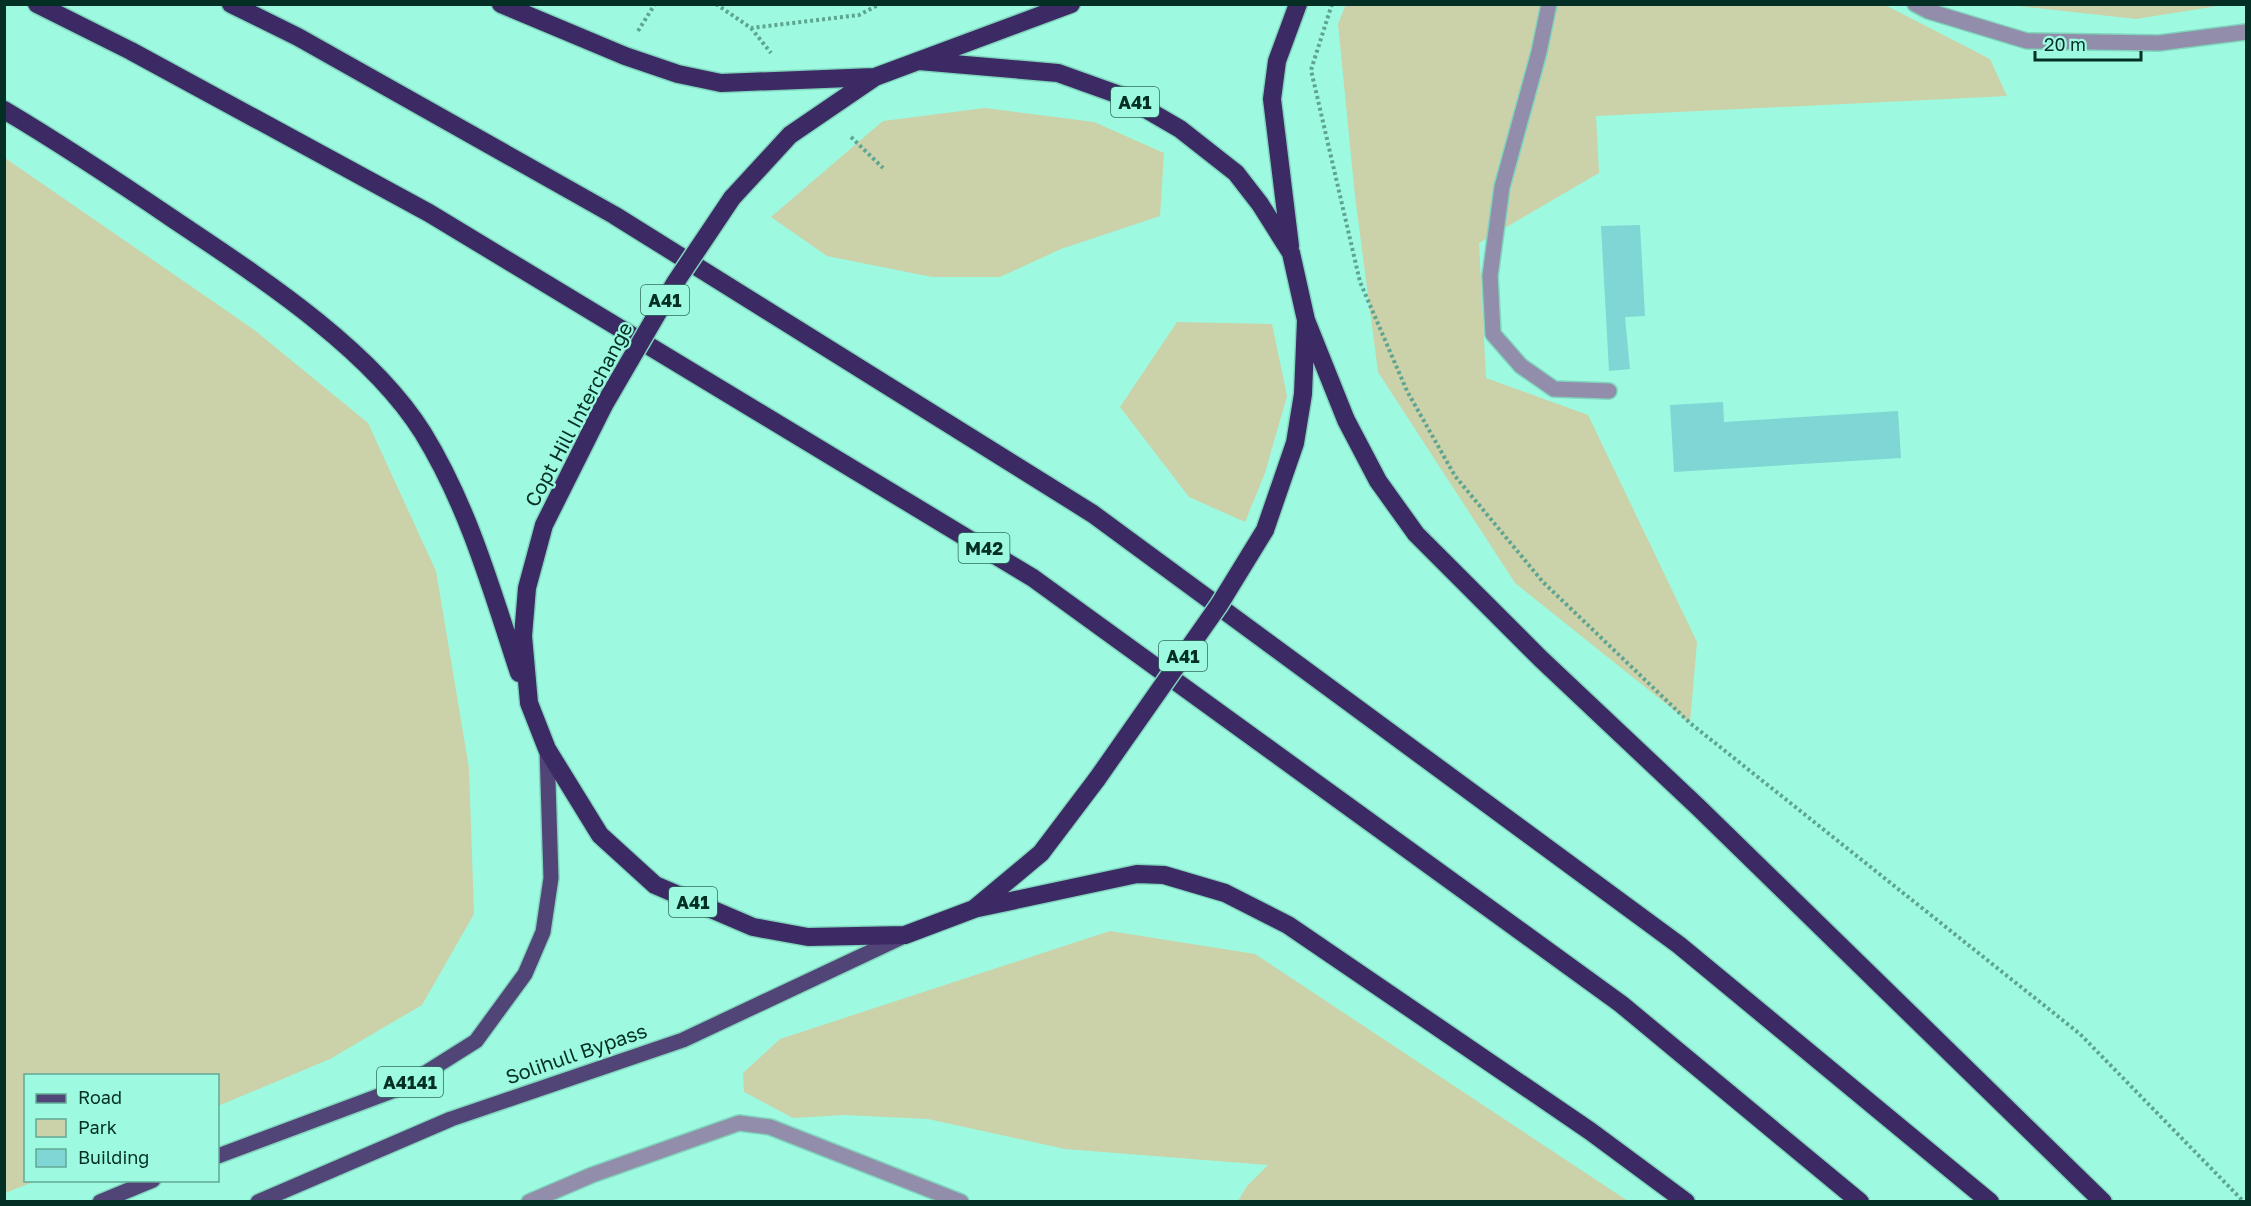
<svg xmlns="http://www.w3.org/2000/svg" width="2251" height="1206" font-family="'Golos Text',sans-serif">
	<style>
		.green { fill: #cbd1a9 }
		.building { fill: #7fd6d4 }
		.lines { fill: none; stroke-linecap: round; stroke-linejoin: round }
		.minor-casing { stroke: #81d5be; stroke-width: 18 }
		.major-casing { stroke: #81d5be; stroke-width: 18 }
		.highway-casing { stroke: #81d5be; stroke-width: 21 }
		.path { stroke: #5da591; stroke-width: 4; stroke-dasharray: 3 3; stroke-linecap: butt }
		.minor { stroke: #928daa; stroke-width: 15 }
		.major { stroke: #514577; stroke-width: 15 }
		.highway { stroke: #3b2a63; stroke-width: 18 }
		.highway-bridge-casing { stroke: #81d5be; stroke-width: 21; stroke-linecap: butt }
		.highway-bridge { stroke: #3b2a63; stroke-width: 18 }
		.labels { text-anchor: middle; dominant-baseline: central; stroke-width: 4.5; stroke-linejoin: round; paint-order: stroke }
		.shield { fill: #9dfae0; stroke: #326c5d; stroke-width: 1.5 }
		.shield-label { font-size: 18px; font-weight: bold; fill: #042f25 }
		.street-label { font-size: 20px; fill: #042f25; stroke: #9dfae0 }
	</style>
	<rect width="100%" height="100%" fill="#9dfae0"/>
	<!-- green -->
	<path class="green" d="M1346 4 1885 5 1990 59 2007 96 1596 116 1599 173 1479 243 1486 378 1588 415 1697 642 1690 723 1515 583 1378 372 1355 196 1338 24Z
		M2009 5 2224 4V5L2136 19Z
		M985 108 1094 122 1164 153 1160 216 1061 249 1000 277H932L827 256 771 217 883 121Z
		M5 158 253 329 368 423 436 571 469 768 474 914 422 1005 330 1059 218 1106V1076H26V1180L36 1181 5 1193Z
		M1177 322 1272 324 1287 396 1265 473 1245 522 1189 497 1120 407Z
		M1110 931 1255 954 1628 1201H1238L1247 1186 1268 1165 1065 1149 928 1119 844 1115 793 1118 744 1092 743 1073 780 1039Z"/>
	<!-- building -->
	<path class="building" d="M1640 225 1645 316 1625 317 1630 369 1609 371 1601 226Z
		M1723 402 1724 422 1898 411 1901 458 1674 472 1670 405Z"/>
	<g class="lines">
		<defs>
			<path id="minor" d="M1549 4 1539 52 1502 187 1490 276 1493 334 1521 366 1554 389 1609 391
				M1915 4 1928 11 2027 41 2159 43 2246 32
				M529 1202 592 1175 739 1123 770 1127 961 1202"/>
			<path id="major" d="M218 1156 403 1087 476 1041 525 974 543 932 551 878 547 749
				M100 1202 153 1180
				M258 1202 451 1119 683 1040 902 937"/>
			<path id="highway" d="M37 4 131 51 429 213 1033 578 1621 1004 1860 1202
				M231 4 298 37 614 215 1093 514 1679 945 1990 1202
				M501 4 625 56 678 74 721 83 874 77
				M919 61 1058 73 1125 97 1180 129 1236 173 1260 204 1291 253 1306 320 1303 394 1295 443 1265 530
				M4 110C63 145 120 183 176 221 258 276 370 348 423 433 469 508 492 591 519 673
				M732 198 790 135 875 77 1071 4
				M1290 246 1272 99 1277 61 1298 4
				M1306 320 1346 420 1378 481 1416 534 1541 659 1698 807 2103 1202
				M604 405 544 525 527 588 523 636 529 703 547 749 600 835 655 885 753 927 808 937 905 935 974 909 1041 853 1097 779
				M978 908 1137 874 1164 875 1225 893 1288 925 1590 1131 1686 1202"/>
		</defs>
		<!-- minor casing -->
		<use href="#minor" class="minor-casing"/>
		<!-- major casing -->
		<use href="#major" class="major-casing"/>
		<!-- highway casing -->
		<use href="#highway" class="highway-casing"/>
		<!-- path -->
		<path class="path" d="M716 4 751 28 859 15 880 4
			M1332 4 1311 70 1360 282 1407 391 1455 476 1543 582 1690 723 2080 1034 2244 1202
			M751 28 771 53
			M638 31 655 4
			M851 137 883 168"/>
		<!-- minor -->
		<use href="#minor" class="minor"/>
		<!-- major -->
		<use href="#major" class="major"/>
		<!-- highway -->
		<use href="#highway" class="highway"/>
		<defs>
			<path id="highway-bridge" d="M604 405 675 283 732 198
				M1097 779 1219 605 1265 530"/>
		</defs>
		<!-- highway-bridge casing -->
		<use href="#highway-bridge" class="highway-bridge-casing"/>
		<!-- highway-bridge -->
		<use href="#highway-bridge" class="highway-bridge"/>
	</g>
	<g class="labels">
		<!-- shield labels -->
		<g class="shield">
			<rect x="1111" y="87" width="48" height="30" rx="4.5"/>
			<rect x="641" y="285" width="48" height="30" rx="4.5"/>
			<rect x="958.5" y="533" width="51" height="30" rx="4.5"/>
			<rect x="1159" y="641" width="48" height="30" rx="4.5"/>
			<rect x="669" y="887" width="48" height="30" rx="4.5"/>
			<rect x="377" y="1067" width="66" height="30" rx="4.5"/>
		</g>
		<g class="shield-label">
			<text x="1135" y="102">A41</text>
			<text x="665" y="300">A41</text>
			<text x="984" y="548">M42</text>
			<text x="1183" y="656">A41</text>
			<text x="693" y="902">A41</text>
			<text x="410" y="1082">A4141</text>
		</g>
		<!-- street labels -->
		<g class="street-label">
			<text transform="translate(578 414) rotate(-62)">Copt Hill Interchange</text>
			<text transform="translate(576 1053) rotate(-19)">Solihull Bypass</text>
		</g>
	</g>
	<!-- border -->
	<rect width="2251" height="1206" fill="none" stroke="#042f25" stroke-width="12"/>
	<!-- legend -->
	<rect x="24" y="1074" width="195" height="108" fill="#9dfae0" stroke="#60a995" stroke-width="1.5"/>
	<rect x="36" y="1094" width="30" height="9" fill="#514577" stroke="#60a995" stroke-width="1.5"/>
	<text x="78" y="1104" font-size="18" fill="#042f25">Road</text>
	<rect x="36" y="1119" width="30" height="18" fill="#cbd1a9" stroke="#60a995" stroke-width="1.5"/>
	<text x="78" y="1134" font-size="18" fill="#042f25">Park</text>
	<rect x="36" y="1149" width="30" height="18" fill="#7fd6d4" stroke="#60a995" stroke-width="1.5"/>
	<text x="78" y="1164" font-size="18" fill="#042f25">Building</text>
	<!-- scale -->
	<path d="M2035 51v9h106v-9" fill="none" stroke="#042f25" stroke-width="3"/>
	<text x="2044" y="51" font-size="18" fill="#042f25" stroke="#9dfae0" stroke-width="4.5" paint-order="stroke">20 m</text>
</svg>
